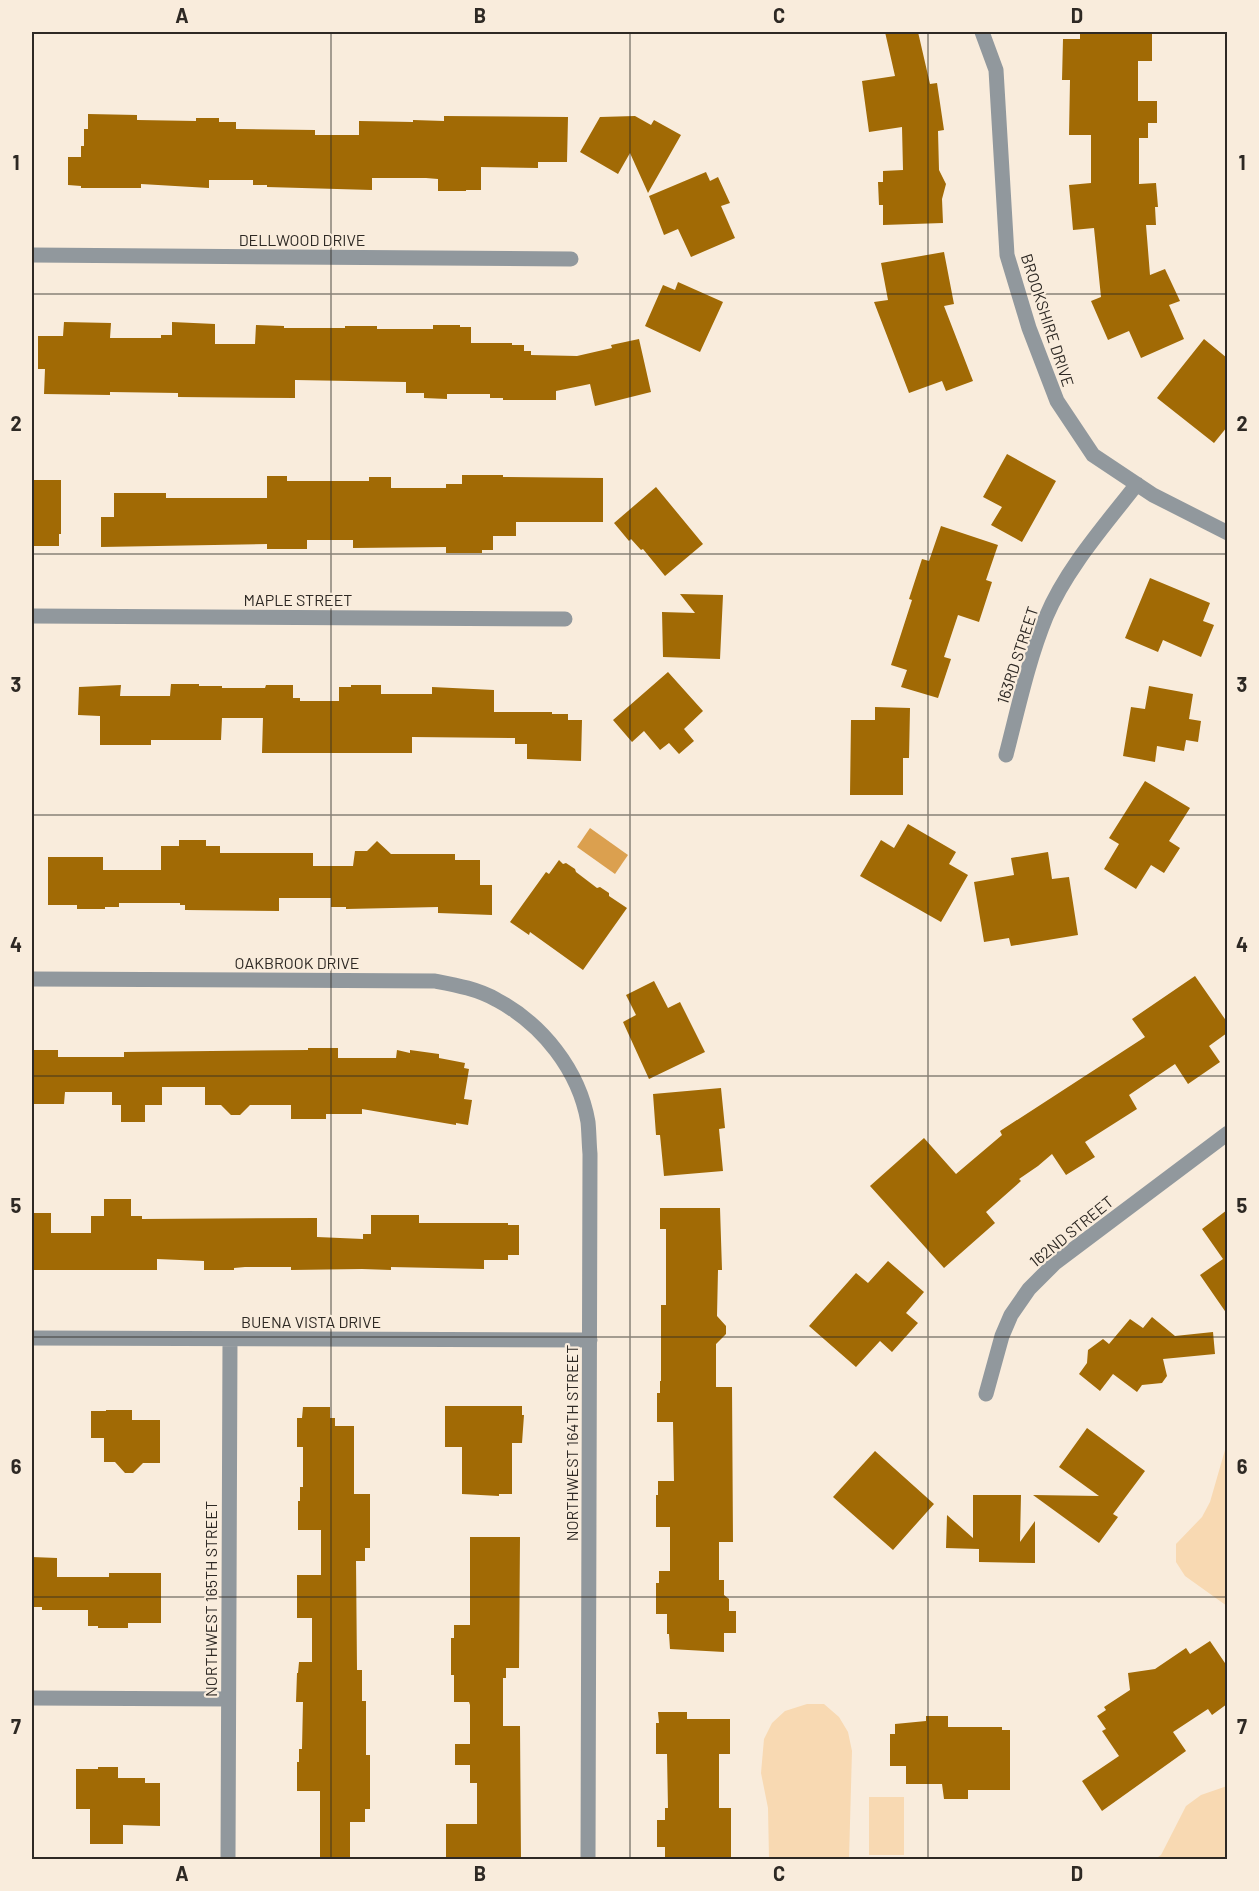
<svg xmlns="http://www.w3.org/2000/svg" width="1259" height="1891" font-family="Barlow,sans-serif">
	<style>
		.green { fill: #f8d9b2 }
		.water { fill: #dba04f }
		.building { fill: #a16a05 }
		.lines { fill: none; stroke-linecap: round; stroke-linejoin: round }
		.minor { stroke: #91989d; stroke-width: 15 }
		.grid { fill: none; stroke: #2e2924; stroke-width: 1.5; stroke-opacity: 0.55 }
		.labels { text-anchor: middle; dominant-baseline: central; stroke-width: 4.5; stroke-linejoin: round; paint-order: stroke }
		.street-label { font-size: 16px; fill: #2e2924; stroke: #f9ecdc }
		.neatline { fill: none; stroke: #2e2924; stroke-width: 2 }
		.grid-label { font-size: 20px; text-anchor: middle; font-weight: bold; fill: #2e2924 }
	</style>
	<rect width="100%" height="100%" fill="#f9ecdc"/>
	<!-- green -->
	<path class="green" d="M1227 1447V1606L1185 1576 1176 1562V1544L1202 1517 1210 1502 1225 1450Z
		M807 1704H824L839 1717 848 1732 852 1751 849 1859H769L768 1808 761 1773 764 1739 772 1723 785 1711Z
		M1227 1786V1859H1155L1161 1855 1186 1806 1201 1795Z
		M869 1797H904V1855H869Z"/>
	<!-- water -->
	<path class="water" d="M590 828 628 855 615 874 577 847Z"/>
	<!-- building -->
	<path class="building" d="M885 32H918L930 84 937 83 944 130 938 131 939 170 946 184 942 199 943 223 883 225V205H879L878 182H883V171L903 170 902 127 869 132 862 81 895 76Z
		M1080 32H1152V61H1138V101H1157V123H1148V138H1139V184L1156 183 1158 207H1155L1156 225H1146L1150 275 1165 269 1180 301 1169 305 1184 339 1141 358 1129 331 1108 340 1091 301 1101 297 1094 228 1073 230 1069 185 1091 183V135H1069L1070 80H1062L1063 39H1080Z
		M88 114 137 115V120L196 121V118H219V122H236V129L315 130V135H359V121L413 122V120L444 121V116L568 117 567 162H538V168L481 167V190H466V191H438V179L426 178H372V190L267 187V185H253V180H209V188L141 184V188H81V186L68 185V157H81V146H84V129H88Z
		M635 116 651 125 654 120 681 135 648 193 630 153 618 174 580 152 600 117Z
		M706 172 710 181 718 177 730 203 721 206 735 238 691 257 678 229 664 235 649 196Z
		M944 252 954 304 944 306 973 381 946 391 942 381 909 393 874 302 888 300 881 263Z
		M678 282 723 302 700 352 645 326 663 285 675 290Z
		M64 322 111 323 110 338H161V335H172V322L215 324V344H255L256 325 284 326V328H345V326H377V329H433V325H460V327H471V343H512V345H524V351H531V355L577 356 612 348 611 345 639 339 651 392 595 406 590 384 556 391V400H503V398H490V394H447V399L424 398V393H406V382L295 380V398L178 397V393L110 392V395L44 394 45 369H38V336H63Z
		M1204 339 1227 358V427L1214 443 1157 398Z
		M1007 454 1056 481 1022 542 991 525 1002 507 983 497Z
		M462 475H503V477L603 478V522H516V536H493V550H482V553H446V547L353 548V540H307V549H267V544L101 547V517H114V493H166V498H267V476H287V481H369V477H391V488H446V484H462Z
		M32 480H61V534H59V546H32Z
		M656 487 703 544 665 576 643 549 641 550 631 539 629 541 614 523Z
		M941 526 998 545 986 580 992 582 979 622 958 615 944 657 951 659 938 698 901 687 907 670 891 665 912 600 909 599 922 559 929 561Z
		M1150 578 1210 603 1203 621 1214 625 1201 657 1163 640 1158 652 1125 638Z
		M680 594 723 595 720 659 663 657 662 612 695 613Z
		M668 672 703 711 684 729 694 741 679 754 669 743 660 750 644 731 632 742 613 720Z
		M171 684H199V686H222V688H265L266 685H293V698H300V701H339V687H351V685H381V694H432V687L494 690V712H552V714H568V720H582L581 761 527 759V744H515V738L412 737V753H262L263 718H222L221 740H151V745H100V716L78 715 79 687 121 685 120 696H170Z
		M1149 686 1193 694 1189 719 1201 721 1198 742 1186 740 1184 751 1157 746 1155 762 1123 756 1131 707 1145 709Z
		M875 707 910 708 909 758H903V795H850L851 720H875Z
		M1145 781 1190 808 1169 841 1180 848 1164 873 1151 865 1136 889 1104 869 1119 844 1109 838Z
		M908 824 956 852 949 864 968 875 941 922 860 876 881 840 894 848Z
		M179 840H206V846H220V853H313V866H353L355 851H367L377 841 391 854H455V860H480V885H492V915L438 913V907L346 909V907H331V898H279V911L185 910V905H180V903H119V907H105V909H77V905H48V857H103V870H161V846H179Z
		M1048 852 1052 879 1069 877 1078 935 1011 946 1009 938 984 942 974 882 1014 875 1011 858Z
		M559 860 563 864 566 863 575 869 576 872 597 888 600 887 609 893V896L627 908 583 970 530 932 529 935 510 922 546 872 549 874Z
		M1195 976 1227 1022V1033L1209 1046 1220 1062 1188 1084 1175 1064 1129 1095 1137 1109 1085 1142 1095 1157 1066 1175 1052 1154 1038 1166 1019 1179 1021 1181 986 1212 995 1223 944 1268 870 1186 924 1138 956 1174 1002 1135 1000 1131 1145 1037 1132 1019Z
		M654 981 668 1008 680 1002 705 1052 649 1079 623 1022 636 1015 626 995Z
		M308 1048H338V1058H396L397 1050 410 1053V1050L439 1054V1058L465 1063 464 1068 469 1069 464 1099 472 1100 468 1125 456 1123V1125L362 1109V1114H326V1119H291V1105H250L240 1115H231L221 1105H205V1087H162V1105H145V1122H121V1105H112V1092H65L64 1104H32V1050H58V1057H124V1052L308 1050Z
		M721 1088 725 1128 719 1129 723 1171 664 1176 660 1135H656L653 1094Z
		M104 1199H131V1216H142V1219L317 1218V1237L363 1239V1234H371V1215H419V1223H508V1225H519V1255H508V1260H484V1269L391 1267V1270L362 1269 291 1270V1267H245L234 1268V1270H204V1261L157 1259V1270H32V1213H51V1233H91V1216H104Z
		M660 1208H720L722 1270H718L717 1316 726 1326V1334L716 1344V1387H732L733 1542H719V1580H724V1595L729 1599V1611H736V1633H724V1652L670 1649 669 1634H667V1614H656V1583H659V1571H670V1527H656V1495H658V1481H674L673 1422H657V1393H660V1381H661V1305H666V1229H660Z
		M1227 1210V1314L1200 1275 1223 1259 1202 1229Z
		M888 1261 924 1292 906 1313 918 1323 892 1352 880 1341 856 1367 809 1326 856 1273 868 1283Z
		M1152 1317 1175 1336 1213 1332 1215 1354 1163 1359 1167 1376 1162 1383 1142 1385 1137 1392 1113 1374 1100 1391 1079 1374 1087 1363 1088 1350 1103 1339 1109 1344 1130 1319 1143 1328Z
		M445 1406H522V1415H524L522 1443H512V1494H499V1496L462 1494V1447H445Z
		M303 1407H330V1418H335V1426H354V1494H370V1548H365V1561H356L357 1670H362V1701H366V1755H370V1809H365V1822H350V1860H320V1791H297V1762H299V1749H302L303 1702H296L297 1673H298L299 1662H312V1618H297V1575H321V1530H298V1501H300V1487H303V1447H297V1418H302Z
		M106 1410H132V1420H160V1463H143L133 1473H125L115 1462H104V1438H91V1411H106Z
		M1087 1428 1145 1471 1113 1514 1118 1517 1099 1543 1033 1495 1099 1496 1059 1467Z
		M875 1451 934 1504 893 1550 833 1497Z
		M973 1495H1021L1020 1542 1035 1521V1563L979 1562V1549L946 1548 947 1515 973 1538Z
		M470 1537H520L519 1668H506V1678H503V1726H520L521 1860H446V1824H477V1783H470V1765H455V1744H470V1705L469 1702H454V1675H451V1638H454V1625H470Z
		M32 1557 57 1558V1577H109V1573H161V1623H128V1628H98V1626H88V1610H42V1607H32Z
		M1210 1641 1227 1666V1704L1212 1715 1208 1709 1173 1732 1186 1751 1102 1811 1082 1781 1119 1756 1102 1731 1106 1729 1097 1716 1106 1710 1104 1707 1130 1690 1128 1673 1155 1669 1186 1648 1190 1654Z
		M658 1712H687V1719H730V1754H719V1808H731V1860H665V1847H657V1820H665V1808H668L667 1754H656V1723H659Z
		M926 1716H948V1727H1002V1730H1010V1790H968V1799H944L942 1784H906V1766H890V1734H895V1724L926 1721Z
		M98 1767H118V1778H145V1783H160V1826L123 1825V1844H90V1809H76V1769H98Z"/>
	<g class="lines">
		<!-- minor -->
		<path class="minor" d="M982 32 996 70 1007 255 1029 328 1057 401 1093 455 1153 495 1228 533
			M32 255 571 259
			M32 616 565 619
			M1006 755C1018 709 1028 661 1046 617 1066 569 1105 525 1137 484
			M32 979 435 981C456 985 478 989 497 1000 542 1024 579 1070 588 1122 589 1132 589 1143 590 1154L588 1860
			M32 1338 590 1340
			M986 1394 1002 1336 1011 1315 1029 1289 1055 1263 1228 1133
			M32 1698 228 1699
			M228 1860 230 1339"/>
	</g>
	<!-- grid -->
	<path class="grid" d="M331 32V1860M630 32V1860M928 32V1860M32 294H1228M32 554H1228M32 815H1228M32 1076H1228M32 1337H1228M32 1597H1228"/>
	<g class="labels">
		<!-- street labels -->
		<g class="street-label">
			<text x="302" y="239">DELLWOOD DRIVE</text>
			<text transform="translate(1048 320) rotate(72)">BROOKSHIRE DRIVE</text>
			<text x="298" y="599">MAPLE STREET</text>
			<text transform="translate(1017 655) rotate(-72)">163RD STREET</text>
			<text x="297" y="962">OAKBROOK DRIVE</text>
			<text transform="translate(1071 1231) rotate(-39)">162ND STREET</text>
			<text x="311" y="1321">BUENA VISTA DRIVE</text>
			<text transform="translate(571 1443) rotate(-90)">NORTHWEST 164TH STREET</text>
			<text transform="translate(210 1599) rotate(-90)">NORTHWEST 165TH STREET</text>
		</g>
	</g>
	<!-- border -->
	<rect width="1259" height="1891" fill="none" stroke="#f9ecdc" stroke-width="66"/>
	<rect x="33" y="33" width="1193" height="1825" class="neatline"/>
	<g class="grid-label">
		<text x="182" y="23">A</text>
		<text x="480" y="23">B</text>
		<text x="779" y="23">C</text>
		<text x="1077" y="23">D</text>
		<text x="16" y="170">1</text>
		<text x="1242" y="170">1</text>
		<text x="16" y="431">2</text>
		<text x="1242" y="431">2</text>
		<text x="16" y="692">3</text>
		<text x="1242" y="692">3</text>
		<text x="16" y="952">4</text>
		<text x="1242" y="952">4</text>
		<text x="16" y="1213">5</text>
		<text x="1242" y="1213">5</text>
		<text x="16" y="1474">6</text>
		<text x="1242" y="1474">6</text>
		<text x="16" y="1734">7</text>
		<text x="1242" y="1734">7</text>
		<text x="182" y="1881">A</text>
		<text x="480" y="1881">B</text>
		<text x="779" y="1881">C</text>
		<text x="1077" y="1881">D</text>
	</g>
</svg>
